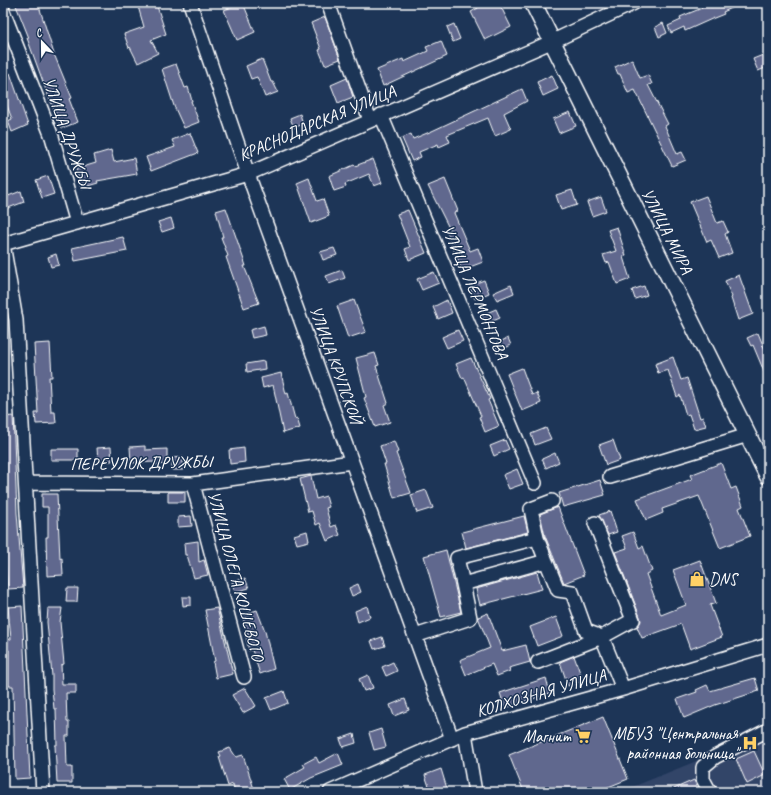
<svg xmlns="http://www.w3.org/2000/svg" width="771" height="795" font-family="Caveat,sans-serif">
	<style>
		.built { fill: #314468 }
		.building { fill: #60678e; stroke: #fff }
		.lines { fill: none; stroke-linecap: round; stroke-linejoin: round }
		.minor-casing { stroke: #fff; stroke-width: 16 }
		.major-casing { stroke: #fff; stroke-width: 19 }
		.minor { stroke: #1d3557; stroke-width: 13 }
		.major { stroke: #1d3557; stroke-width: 16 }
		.labels { text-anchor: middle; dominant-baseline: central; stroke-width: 3; stroke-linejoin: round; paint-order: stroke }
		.street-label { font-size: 17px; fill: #fff; stroke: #1d3557 }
		.poi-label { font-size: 17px; fill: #fff; stroke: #1d3557; text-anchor: end }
	</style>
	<rect width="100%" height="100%" fill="#1d3557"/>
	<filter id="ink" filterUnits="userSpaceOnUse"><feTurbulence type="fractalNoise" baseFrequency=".025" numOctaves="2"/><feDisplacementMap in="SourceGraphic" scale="8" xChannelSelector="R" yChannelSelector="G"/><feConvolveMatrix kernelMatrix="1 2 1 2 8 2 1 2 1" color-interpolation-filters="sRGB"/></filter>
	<g filter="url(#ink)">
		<!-- built -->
		<path class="built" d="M768 724V792H620L694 762Z"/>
		<!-- building -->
		<path class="building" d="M15 3H38L54 54 72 98 69 99 78 122 62 128 46 90 27 38H29Z
			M137 3H156L166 34 151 40 158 53 138 63 130 47 129 48 124 34 144 27Z
			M243 3 255 32 237 40 224 10Z
			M476 3H499L511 27 485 40 471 12 478 8Z
			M700 3H709L711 7 721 3H743L723 12 724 14 714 18 685 31 684 27 671 33 668 26 681 20 680 17 702 8Z
			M325 17 340 59 325 65 319 50 321 49 311 23Z
			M663 23 667 33 659 37 655 27Z
			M454 24 460 39 453 42 447 27Z
			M441 41 447 56 383 86 377 70 403 59 404 62 428 51 426 47Z
			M768 53V67L758 71 753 59Z
			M262 59 271 82H273L278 92 265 97 257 77 251 79 246 66Z
			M632 59 640 78 648 75 652 84 648 85 668 124 665 126 677 154 682 152 686 160 672 166 635 90 628 93 620 74H618L615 67Z
			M176 64 185 88 188 87 192 101H191L199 122 184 128 174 106 162 69Z
			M10 73 28 125 12 132 8 121 12 119 3 95V76Z
			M552 75 558 89 543 96 537 82Z
			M347 78 353 97 338 103 331 85Z
			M522 89 527 101 504 113 511 129 495 136 488 118 447 135 450 142 439 147 438 144 419 152 421 157 412 161 402 138 411 134 413 139 432 131Z
			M570 112 576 126 559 133 553 119Z
			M300 114 303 124 294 128 290 118Z
			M190 133 198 153 151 171 146 157 175 147 172 140Z
			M111 150 114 162 134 158 137 174 97 181 98 183 81 188 76 169 96 163 94 155Z
			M373 159 382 183 374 186 369 174 345 184 346 187 334 191 329 176 354 165 355 166Z
			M48 176 54 194 42 198 36 180Z
			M309 178 317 201 323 199 329 216 311 223 297 183Z
			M445 179 458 211 454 213 470 251 478 248 483 262 462 270 447 232 450 230 428 186Z
			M572 190 577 205 561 210 556 195Z
			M21 191 24 202 3 210V198Z
			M706 196 717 223 723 221 728 232 725 234 732 253 719 258 711 240 707 242 690 202Z
			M601 197 606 211 592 216 587 202Z
			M226 208 246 266H244L259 303 244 308 226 257 228 256 221 237H223L216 211Z
			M408 210 426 253 409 260 405 249 410 247 397 214Z
			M171 218 174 228 162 232 158 222Z
			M617 227 626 256 623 257 630 279 617 284 609 262 606 263 603 255 616 251 608 230Z
			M123 237 127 251 75 261 72 248Z
			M334 248 337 255 323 260 320 252Z
			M56 254 59 265 51 267 48 257Z
			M342 270 345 278 329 284 326 276Z
			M434 272 439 283 422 290 417 279Z
			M739 275 753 314 738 320 731 298 732 297 725 281Z
			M484 280 489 293 475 299 469 286Z
			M511 285 514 293 497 300 493 293Z
			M644 286 647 295 635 299 632 290Z
			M354 300 366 332 348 338 337 306Z
			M447 300 452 313 438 319 433 307Z
			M496 309 500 318 486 324 482 315Z
			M264 326 266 335 252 338 250 330Z
			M458 330 463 341 447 348 442 337Z
			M758 333 768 357V381L753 345 751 346 747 338Z
			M508 338 511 345 498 352 495 344Z
			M50 343 52 377H49L51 412H55L56 423 36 424 35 413H38L34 344Z
			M375 353 379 365 376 366 388 403 384 405 390 422 375 427 364 398 366 397 356 358Z
			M673 357 681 380 687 378 700 418 703 417 706 426 694 429 689 414 686 415 680 395 677 397 668 370 658 373 655 364Z
			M471 358 490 399 488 400 499 426 485 432 479 417 481 416 464 377 462 378 456 364Z
			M264 361 265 369 247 372 246 364Z
			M522 368 532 395 537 393 541 403 522 411 507 374Z
			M281 373 286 394 288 393 295 419 297 418 300 428 283 433 273 385 263 388 261 378Z
			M13 416 17 513 23 588 8 589 4 550V526H6L3 483V417Z
			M546 428 551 439 535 445 531 434Z
			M505 440 509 449 494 456 490 446Z
			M613 440 620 460 606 465 599 445Z
			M394 441 398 452 396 453 411 493 394 498 384 464H386L380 446Z
			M145 446V450L167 449V464L154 465V462L131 463 130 447Z
			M111 447 112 461H98L97 448Z
			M244 448 245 462 230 464 229 450Z
			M51 449H78V460H51Z
			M555 453 559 462 546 468 542 459Z
			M183 457V470H172V458Z
			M721 463 731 489 736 487 743 506 739 508 750 536 720 548 699 496 662 509 663 513 646 520 637 499 692 479 690 475Z
			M517 469 523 484 509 489 503 475Z
			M311 476 316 499 326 496 329 507 326 508 331 527 336 525 340 535 327 541 320 523 316 525 312 511 308 512 300 479Z
			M600 480 605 495 563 507 559 493Z
			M426 490 433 508 417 513 411 495Z
			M168 492H185V502H168Z
			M42 494H57L60 559 62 558 63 575 47 576 46 537H48V507H42Z
			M558 507 584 575 564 583 545 536 540 514Z
			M610 511 617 532 608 535 599 515Z
			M191 516 192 526 178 527V517Z
			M524 516 528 532 466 548 462 532Z
			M307 531 309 541 297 544 294 535Z
			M633 532 639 548 643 546 652 571 646 574 661 615 686 605 673 570 700 560 716 603 710 605 722 637 690 649 681 624 642 638 637 627 641 621 640 617 615 552 627 548 622 536Z
			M198 541 199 562 204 560 208 575 194 578 187 555H185L184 543Z
			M446 550 461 612 441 617 424 556Z
			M537 572 542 589 480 605 476 589Z
			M245 578 249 588 235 592 232 582Z
			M358 584 361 592 352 596 349 588Z
			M67 588H78L77 602H66Z
			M182 597H191V605L183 606Z
			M22 606 30 778 15 779 13 686H9V650H3V640L11 639 8 607Z
			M367 606 370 617 358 622 355 611Z
			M48 608H62L60 622 64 664 61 665 62 684H76V693H66L67 722H69V736H66L67 767H72V783H57L55 745H57L56 709H54L52 689V676L47 622Z
			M217 608 233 674 216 678 213 662 215 661 205 610Z
			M257 610 265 631 274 669 260 674 252 650 249 651 246 636 248 635 242 615Z
			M488 613 502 651 526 645 530 662 509 668 510 671 497 676 492 664 466 675 460 660 490 648 478 617Z
			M556 617 563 636 537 646 530 627Z
			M382 637 385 646 374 649 371 641Z
			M574 656 583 681 568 686 560 662Z
			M393 662 397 671 386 676 382 667Z
			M368 675 373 688 364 691 359 679Z
			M546 678 550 693 505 708 500 693Z
			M755 678 759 691 715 705 684 718 677 699 697 692 696 690 707 685 710 691Z
			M245 688 256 706 243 713 232 695Z
			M284 691 288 703 271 710 266 698Z
			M405 699 409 710 394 716 390 705Z
			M603 717 628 779 596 792H524L509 755Z
			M381 729 386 747 374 750 369 733Z
			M354 734 356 743 343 747 340 739Z
			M230 748 236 757 243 755 255 792H235L233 784 228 786 219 757 221 756 219 752Z
			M754 751 765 775 747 784 736 759Z
			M338 753 343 765 311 778 290 790 284 779 305 767 303 764 316 757 319 763Z
			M441 769 448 792H431L425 775Z
			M694 780 699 792H667Z"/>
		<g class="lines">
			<defs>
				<path id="minor" d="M190 3 248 174 452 739
					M328 3 370 120
					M3 11 52 137 77 223
					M381 115 535 483
					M3 244 248 174 551 42 634 3
					M3 244 16 320 43 792
					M610 477 748 435
					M26 483 193 484 352 462
					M193 484 244 677
					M595 523 633 620 602 637 623 689
					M537 538 531 509 552 501
					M463 584 457 558 537 538 546 561
					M415 636 470 618 463 584 546 561 558 590 572 592 586 631 602 637 538 662
					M465 733 475 792
					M330 792 465 733 623 689 768 645
					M710 792 703 779V767L715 757 768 730"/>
				<path id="major" d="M533 3 768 476"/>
			</defs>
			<!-- minor casing -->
			<use href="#minor" class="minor-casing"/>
			<!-- major casing -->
			<use href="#major" class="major-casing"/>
			<!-- minor -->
			<use href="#minor" class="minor"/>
			<!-- major -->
			<use href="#major" class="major"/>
		</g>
	</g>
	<!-- icons -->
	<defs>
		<symbol id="shop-bare" viewBox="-9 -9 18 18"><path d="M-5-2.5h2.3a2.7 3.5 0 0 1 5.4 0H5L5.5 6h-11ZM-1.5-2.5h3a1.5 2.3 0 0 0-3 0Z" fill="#ffd166" stroke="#1d3557" stroke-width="2.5" paint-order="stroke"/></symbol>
		<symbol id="supermarket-bare" viewBox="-9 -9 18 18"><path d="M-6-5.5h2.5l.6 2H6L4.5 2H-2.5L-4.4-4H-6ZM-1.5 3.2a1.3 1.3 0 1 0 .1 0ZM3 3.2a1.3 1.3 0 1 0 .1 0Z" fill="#ffd166" stroke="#1d3557" stroke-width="2.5" paint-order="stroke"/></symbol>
		<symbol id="hospital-bare" viewBox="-9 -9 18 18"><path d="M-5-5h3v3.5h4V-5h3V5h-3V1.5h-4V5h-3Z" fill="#ffd166" stroke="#1d3557" stroke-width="2.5" paint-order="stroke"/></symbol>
	</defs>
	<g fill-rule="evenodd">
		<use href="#shop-bare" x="686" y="568" width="22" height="22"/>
		<use href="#supermarket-bare" x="572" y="725" width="22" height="22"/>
		<use href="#hospital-bare" x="739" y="732" width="22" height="22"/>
	</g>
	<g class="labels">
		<!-- street labels -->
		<g class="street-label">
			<text transform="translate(317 123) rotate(-23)">КРАСНОДАРСКАЯ УЛИЦА</text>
			<text transform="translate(67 133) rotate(71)">УЛИЦА ДРУЖБЫ</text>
			<text transform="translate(667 231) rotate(63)">УЛИЦА МИРА</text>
			<text transform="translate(475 292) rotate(67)">УЛИЦА ЛЕРМОНТОВА</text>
			<text transform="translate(336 365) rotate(70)">УЛИЦА КРУПСКОЙ</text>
			<text transform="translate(141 463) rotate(-1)">ПЕРЕУЛОК ДРУЖБЫ</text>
			<text transform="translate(236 576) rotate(75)">УЛИЦА ОЛЕГА КОШЕВОГО</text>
			<text transform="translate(541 693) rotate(-16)">КОЛХОЗНАЯ УЛИЦА</text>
		</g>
		<!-- poi labels -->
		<g class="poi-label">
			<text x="709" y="579" text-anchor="start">DNS</text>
			<text x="738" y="733">МБУЗ "Центральная<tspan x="738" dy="20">районная больница"</tspan></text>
			<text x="571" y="736">Магнит</text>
		</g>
	</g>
	<!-- margin -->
	<rect width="771" height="795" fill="none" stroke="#1d3557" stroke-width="16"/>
	<rect x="8" y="8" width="755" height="779" fill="none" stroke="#fff" stroke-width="1.5" filter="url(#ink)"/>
	<!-- north arrow -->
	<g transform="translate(42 42) rotate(338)" stroke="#1d3557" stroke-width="3" paint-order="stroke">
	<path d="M0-3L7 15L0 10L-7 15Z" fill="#ffffff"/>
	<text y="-6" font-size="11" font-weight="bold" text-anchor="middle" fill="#ffffff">С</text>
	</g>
</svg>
